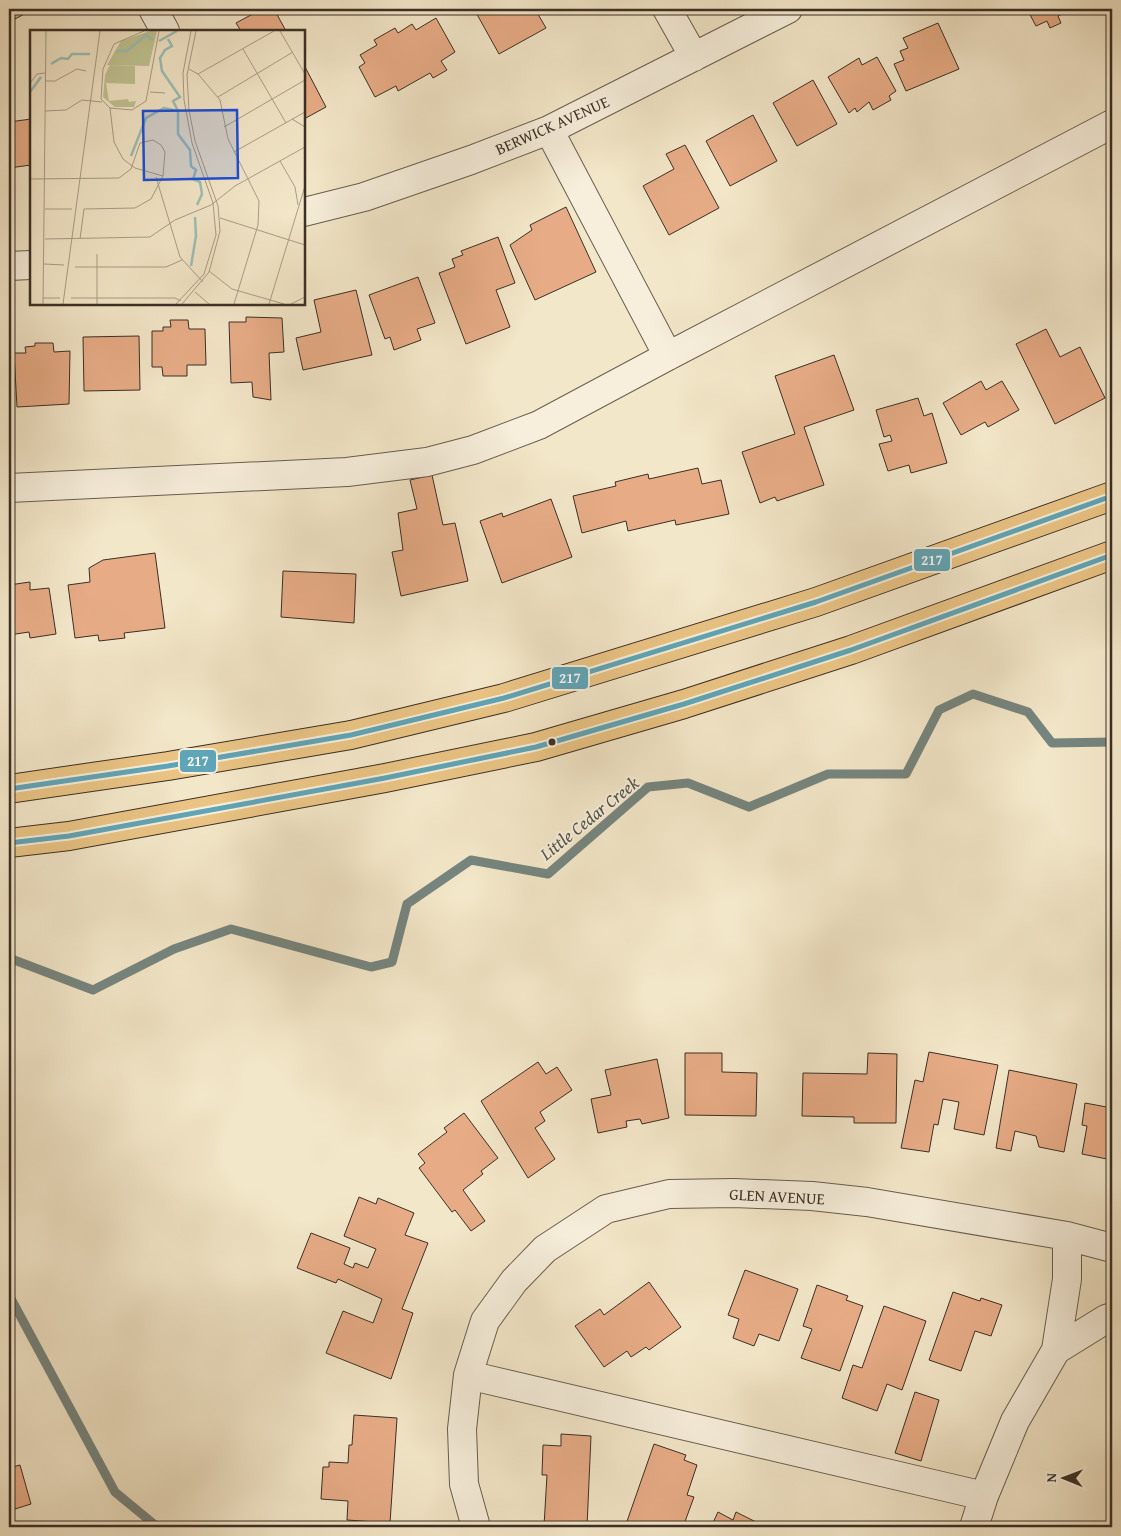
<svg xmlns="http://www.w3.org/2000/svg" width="1121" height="1536" font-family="'Gentium Book Plus',serif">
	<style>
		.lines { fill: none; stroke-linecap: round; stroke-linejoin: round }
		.stream { stroke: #75857f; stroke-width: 9 }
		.building { fill: #e7ac86; stroke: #3b2f26 }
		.minor-casing { stroke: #695d4f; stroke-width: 30 }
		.major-casing { stroke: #3b2f26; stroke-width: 30 }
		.minor { stroke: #f7efdc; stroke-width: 28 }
		.major { stroke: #eac484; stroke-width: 28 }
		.bus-1-casing { stroke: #f7efdc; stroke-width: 9 }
		.bus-1 { stroke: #5fa5b7; stroke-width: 5 }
		.bus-dot { fill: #3b2f26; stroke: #f7efdc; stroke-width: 2 }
		.labels { text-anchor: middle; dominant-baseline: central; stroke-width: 4; stroke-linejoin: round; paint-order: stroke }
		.street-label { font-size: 16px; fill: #3b2f26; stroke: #f7efdc }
		.water-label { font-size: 18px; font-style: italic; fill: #53534b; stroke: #f7efdc }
		.inset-river { fill: none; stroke: #9cbfba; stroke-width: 2.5 }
		.inset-road { fill: none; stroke: #a99d88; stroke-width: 1 }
		.view { fill: #1d4ed8; fill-opacity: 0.15; stroke: #1d4ed8; stroke-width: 2.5 }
		.inset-edge { fill: none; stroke: #3b2f26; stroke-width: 2.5 }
		.line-badge { stroke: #f7efdc; stroke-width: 2 }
		.badge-label { font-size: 14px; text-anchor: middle; font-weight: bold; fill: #fff }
	</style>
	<rect width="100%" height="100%" fill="#f3e7c9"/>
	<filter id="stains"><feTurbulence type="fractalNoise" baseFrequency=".004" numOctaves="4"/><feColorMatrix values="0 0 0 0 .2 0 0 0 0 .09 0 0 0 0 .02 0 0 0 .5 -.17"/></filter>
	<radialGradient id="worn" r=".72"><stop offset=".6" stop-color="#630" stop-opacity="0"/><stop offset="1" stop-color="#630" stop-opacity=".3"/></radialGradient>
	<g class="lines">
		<!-- stream -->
		<path class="stream" d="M9 958 93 990 174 949 231 929 371 967 392 962 407 904 471 860 548 874 648 787 688 783 749 807 828 774H906L939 710 973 694 1028 712 1052 743 1112 742
			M9 1295 115 1492 155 1525 165 1527"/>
	</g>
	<!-- building -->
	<path class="building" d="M9 9H34L15 19 13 14 9 16Z
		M262 9H274L286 31H241L236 23Z
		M474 9H535L546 28 499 54Z
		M1027 9H1071L1058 16 1061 23 1050 28 1047 21 1036 26Z
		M436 18 455 52 441 61 447 70 433 78 430 73 398 91 396 86 375 97 359 67 365 63 360 55 377 45 374 40 395 28 398 33 412 24 416 30Z
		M938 23 959 69 906 91 894 64 904 60 900 51 908 48 903 38Z
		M877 57 896 91 889 96 891 100 873 110 869 102 857 112 855 108 849 113 828 77 859 58 862 65Z
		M304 65 326 107 304 119Z
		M813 80 837 124 797 146 773 103Z
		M753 115 777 161 730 186 706 141Z
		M31 119V165L9 168V122Z
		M685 145 719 208 669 235 643 186 674 169 666 154Z
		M566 207 596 272 535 300 510 245 532 230 530 225Z
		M498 237 515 283 496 290 510 327 466 344 439 273 455 267 452 259 463 255 461 251Z
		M418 277 435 323 417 329 421 340 394 350 390 337 385 339 369 295Z
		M356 290 372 355 303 370 296 338 321 332 314 300Z
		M246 317 282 318 284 352 269 353 271 400 253 397 252 382 231 383 229 322H246Z
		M170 320H188L189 329H205L206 365H187V376H163L162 367H152V331H163V327H171Z
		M1046 329 1060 357 1080 347 1105 398 1055 424 1016 344Z
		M139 336 140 390 84 391 83 337Z
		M35 343H53L54 352 70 351 69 404 17 407 14 353H26L25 347 35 346Z
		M834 355 854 410 804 427 824 485 777 501 775 497 760 503 742 452 795 434 775 376Z
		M981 381 986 390 1002 381 1019 410 988 427 985 422 961 435 943 403Z
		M918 398 924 416 932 413 947 463 911 473 909 465 888 471 879 444 892 441 890 435 884 437 876 410Z
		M698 468 702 484 721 480 729 514 676 525 675 520 628 531 626 521 582 533 573 496 616 486 615 482 648 474 649 479Z
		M432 475 443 525 455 523 468 581 401 596 392 552 403 550 398 513 417 509 410 480Z
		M551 499 572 557 502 583 480 521 502 513 503 517Z
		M155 553 165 628 124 633 125 638 99 641 98 635 75 638 68 585 90 582 89 568 103 560Z
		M283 571 356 574 354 623 281 617Z
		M30 582V590L49 588 56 634 30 638 29 632 9 635V585Z
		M929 1052 998 1065 984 1135 954 1129 959 1102 943 1099 938 1125 934 1124 929 1152 901 1148 915 1080 923 1082Z
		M685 1053H722V1072L757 1073 756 1116 685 1115Z
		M868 1053 897 1054 896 1123H854V1117L802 1116 803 1073 867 1074Z
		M657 1059 669 1118 642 1124 640 1119 626 1121 627 1127 598 1133 591 1099 611 1095 605 1070Z
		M538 1062 546 1074 557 1067 572 1090 540 1112 545 1121 535 1128 555 1159 528 1178 481 1101Z
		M1009 1070 1077 1084 1064 1152 1039 1147 1036 1136 1015 1131 1011 1151 996 1148Z
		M1085 1103 1112 1108V1160L1082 1154 1087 1126 1082 1125Z
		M464 1113 498 1158 481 1171 483 1174 463 1190 485 1221 471 1231 455 1210 452 1212 419 1168 425 1163 418 1154 447 1132 444 1128Z
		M359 1197 376 1204 378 1198 414 1213 405 1235 428 1243 402 1309 413 1313 391 1379 326 1353 343 1311 373 1323 382 1299 338 1279 336 1283 297 1268 311 1233 350 1248 344 1264 353 1268 355 1263 368 1268 376 1249 344 1236Z
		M745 1270 798 1289 779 1341 759 1334 754 1346 733 1338 739 1319 728 1315Z
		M649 1282 681 1327 649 1350 646 1347 631 1357 627 1351 604 1367 575 1326 600 1309 604 1315Z
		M817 1285 848 1296 846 1300 863 1306 840 1371 801 1358 812 1329 803 1326Z
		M953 1292 980 1301 981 1298 1002 1305 991 1336 975 1331 961 1371 929 1360Z
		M884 1306 926 1321 902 1390 887 1384 877 1411 842 1398 853 1365 862 1368Z
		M915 1392 939 1400 921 1461 895 1453Z
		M354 1415 397 1418 390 1523 347 1520 348 1501 321 1499 323 1467H329V1462L348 1463 349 1445H352Z
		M561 1434 591 1436 587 1527 544 1526 547 1475H542L543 1445 561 1446Z
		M654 1444 686 1455 684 1460 697 1465 687 1495 694 1497 683 1527H625Z
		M20 1465 31 1504 15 1509 10 1490H9V1468Z
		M718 1512 733 1520 736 1512 758 1523 756 1527H711Z"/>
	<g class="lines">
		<defs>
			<path id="minor" d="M153 9 165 31
				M667 9 694 57
				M549 130 668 356
				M304 212 364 197 471 160 549 130 788 9
				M9 266 31 265
				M9 488 347 472 427 462 473 450 539 425 668 356 1112 124
				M1056 1350 1106 1319 1112 1317
				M468 1375 984 1496
				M476 1527 464 1484 462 1429 468 1375 485 1321 514 1281 545 1249 606 1209 669 1194 734 1193 812 1196 867 1202 1067 1236 1112 1248
				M974 1527 984 1496 1015 1421 1056 1350 1067 1279V1236"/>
			<path id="major" d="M9 789 168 766 351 735 504 698 816 602 1112 496
				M9 843 69 836 385 778 536 747 684 704 851 650 1112 555"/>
		</defs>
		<!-- minor casing -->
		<use href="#minor" class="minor-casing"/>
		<!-- major casing -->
		<use href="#major" class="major-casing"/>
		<!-- minor -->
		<use href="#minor" class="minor"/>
		<!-- major -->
		<use href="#major" class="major"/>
		<defs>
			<path id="bus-1" d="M9 789 168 766 351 735 504 698 816 602 1112 496
				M9 843 69 836 385 778 536 747 684 704 851 650 1112 555"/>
		</defs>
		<!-- bus-1 casing -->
		<use href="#bus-1" class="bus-1-casing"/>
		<!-- bus-1 -->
		<use href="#bus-1" class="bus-1"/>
	</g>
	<!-- markers -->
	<circle class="bus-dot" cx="552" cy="742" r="4.5"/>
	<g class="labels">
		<!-- street labels -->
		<g class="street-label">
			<text transform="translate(552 125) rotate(-24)">BERWICK AVENUE</text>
			<text transform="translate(777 1196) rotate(3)">GLEN AVENUE</text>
		</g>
		<!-- water labels -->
		<g class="water-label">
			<text transform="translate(589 818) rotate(-39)">Little Cedar Creek</text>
		</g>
	</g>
	<!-- overview -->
	<g transform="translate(30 30)">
		<rect width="275" height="275" fill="#f3e7c9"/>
		<path d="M80 35 105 36V54L76 53 79 71 98 69 99 72 106 71 104 77H85L73 67 75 45Z" fill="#c0c493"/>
		<path d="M120 1H127L119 36 77 35 91 11Z" fill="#c0c493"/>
		<path class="inset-river" d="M138 9 142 16 135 20 130 28 132 41 150 67 143 71 148 81V104L160 120 161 136 166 140 163 149 170 152 172 164 167 175M129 11 147 1M86 21H97L116 5 123 10M21 34 31 28 38 29 42 24H60M0 62 11 47M101 126 116 88 134 78 148 81M161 236 166 206 165 187"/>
		<path class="inset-road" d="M114 1 84 14 73 39 71 69 80 78 84 112 93 129 105 138 133 146M250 1 275 44M213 19 256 93M159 39 168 44 190 70 198 109 229 171 228 195 204 274M168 44 244 1M15 51H25L47 39 56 41M0 53 7 44 15 43M120 62 135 63M188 67 263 22M80 78 102 80 116 71 129 1M15 81 36 80 52 70 72 72M262 89 275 97M194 97 275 50M204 122 275 82M250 131 265 157 268 175M126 147 150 227 173 252M0 149 89 148 101 139 110 113 123 110 131 115 135 122 133 146 121 169 105 178 54 179 50 209M15 179H42M190 188 275 215M15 209 120 207 145 190 181 175 205 156 275 117M14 234 34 235M45 237H136L152 230M179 241 202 259 254 274M165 262 179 274M13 268H30M41 268H145L151 271M13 274 16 1M33 274 70 1M67 274V224M146 274 174 244 186 205 183 173 162 113 154 70 153 43 161 1M152 274 179 242 190 201 188 176 165 111 159 80 157 45 166 1M239 274 275 156M261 274 275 267"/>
		<path class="view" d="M207 80 208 148 114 150 113 81Z"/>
		<rect width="275" height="275" class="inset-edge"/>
	</g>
	<g class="line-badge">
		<rect x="913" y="548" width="38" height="24" rx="5" fill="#5fa5b7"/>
		<rect x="551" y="666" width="38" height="24" rx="5" fill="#5fa5b7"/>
		<rect x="179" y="749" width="38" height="24" rx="5" fill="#5fa5b7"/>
	</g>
	<g class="badge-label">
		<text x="932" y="565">217</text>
		<text x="570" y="683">217</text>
		<text x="198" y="766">217</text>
	</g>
	<!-- margin -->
	<rect width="1121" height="1536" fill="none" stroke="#f3e7c9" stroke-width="30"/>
	<rect x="10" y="10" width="1101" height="1516" fill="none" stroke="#3b2f26" stroke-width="2.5"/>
	<rect x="15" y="15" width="1091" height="1506" fill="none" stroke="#3b2f26"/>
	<!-- north arrow -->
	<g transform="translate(1064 1478) rotate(271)" stroke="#f7efdc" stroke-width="4" paint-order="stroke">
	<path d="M0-4L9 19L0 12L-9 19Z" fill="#3b2f26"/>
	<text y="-8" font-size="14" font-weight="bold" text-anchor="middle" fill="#3b2f26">N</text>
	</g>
	<rect width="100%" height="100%" filter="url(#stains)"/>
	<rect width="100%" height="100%" fill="url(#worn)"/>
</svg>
